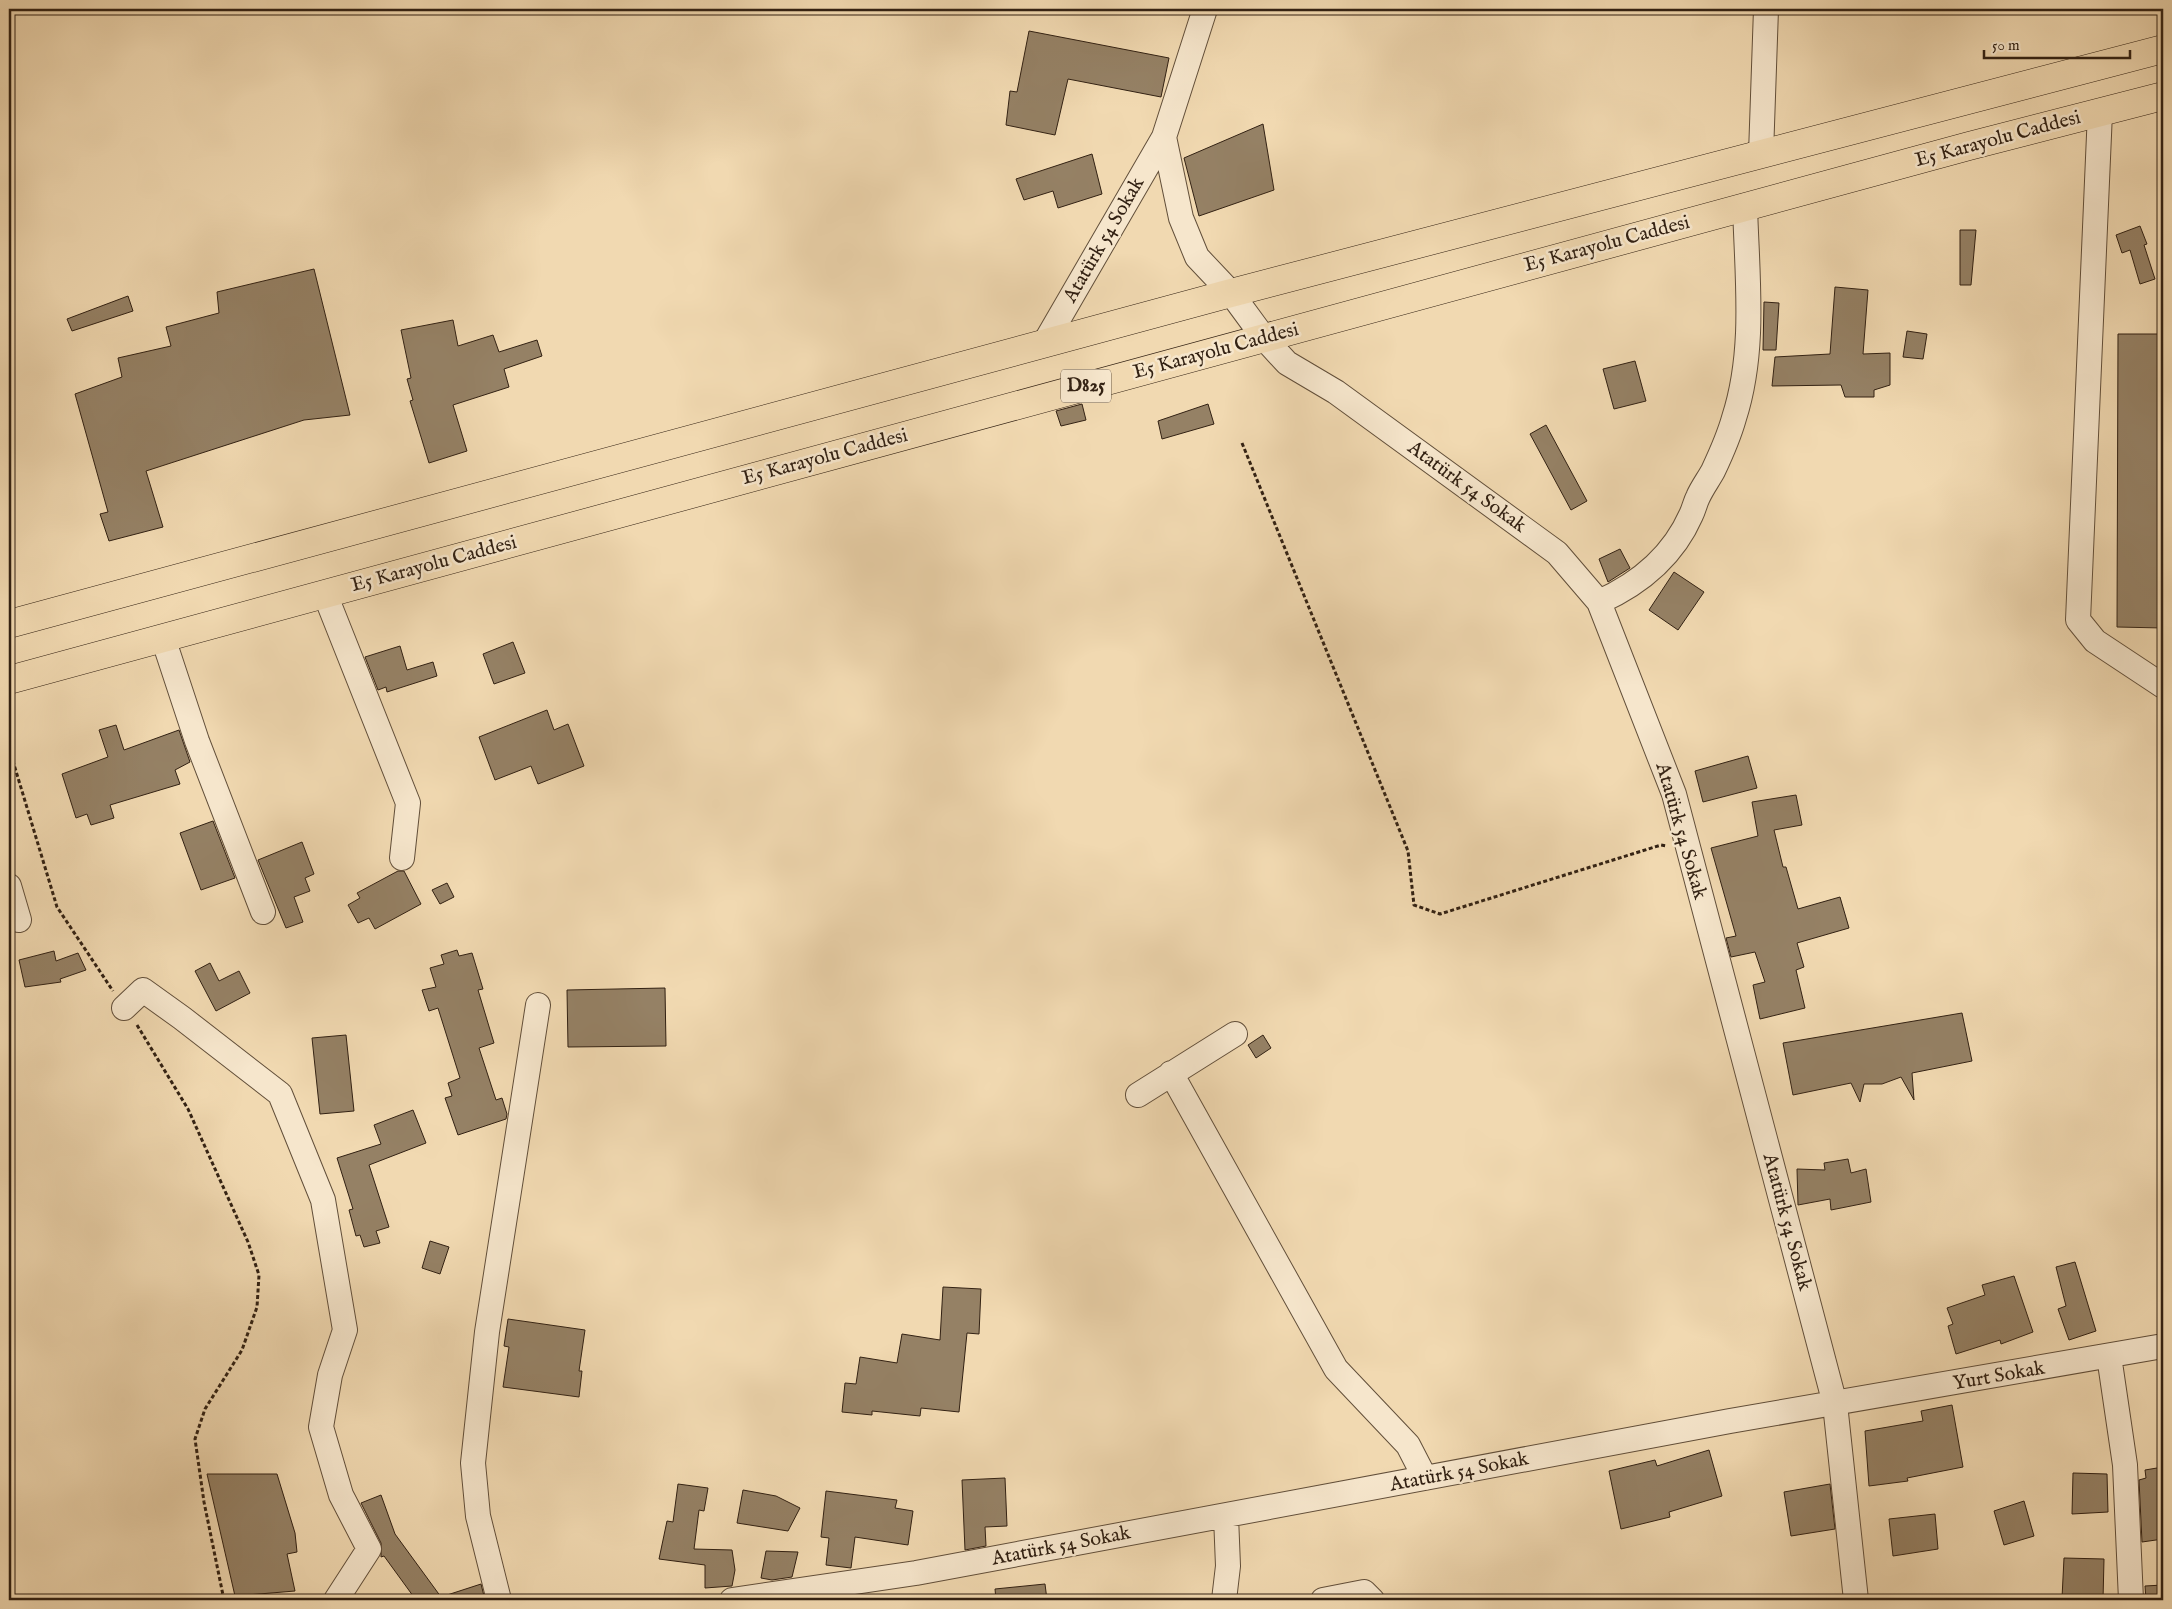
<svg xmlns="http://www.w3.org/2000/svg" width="2172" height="1609" font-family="'IM FELL English',serif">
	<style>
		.building { fill: #958165; stroke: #322113 }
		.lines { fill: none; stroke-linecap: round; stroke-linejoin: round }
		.minor-casing { stroke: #624f3a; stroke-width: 26 }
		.highway-casing { stroke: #322113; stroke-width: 29 }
		.path { stroke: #322113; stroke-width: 3; stroke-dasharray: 4 2.5; stroke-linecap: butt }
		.minor { stroke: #f6e6cc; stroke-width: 24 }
		.highway { stroke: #f1d9b1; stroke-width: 28 }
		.labels { text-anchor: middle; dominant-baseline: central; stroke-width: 5; stroke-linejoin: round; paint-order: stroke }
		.shield { fill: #f6e6cc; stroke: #6d5c4a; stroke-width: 1 }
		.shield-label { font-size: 19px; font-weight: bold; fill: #322113 }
		.street-label { font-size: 20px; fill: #322113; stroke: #f6e6cc }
	</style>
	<rect width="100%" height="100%" fill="#f1d9b1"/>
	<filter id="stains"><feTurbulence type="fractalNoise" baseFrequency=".004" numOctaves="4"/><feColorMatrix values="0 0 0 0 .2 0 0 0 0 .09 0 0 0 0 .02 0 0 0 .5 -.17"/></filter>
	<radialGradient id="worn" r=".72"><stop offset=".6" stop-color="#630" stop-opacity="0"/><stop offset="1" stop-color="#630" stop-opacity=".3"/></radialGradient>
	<!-- building -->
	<path class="building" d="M1029 31 1169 58 1161 97 1068 79 1055 135 1006 125 1010 91 1017 92Z
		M1263 124 1274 190 1199 216 1184 158Z
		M1092 154 1102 194 1058 208 1053 191 1024 200 1016 179Z
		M2140 226 2147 244 2144 245 2155 279 2140 284 2130 250 2122 253 2116 235Z
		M1960 230H1976L1971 285H1960Z
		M314 269 350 415 304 420 146 471 163 527 109 541 100 514 108 512 75 394 122 377 118 358 171 346 166 327 219 313 217 292Z
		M1835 287 1868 290 1863 354 1890 353V385L1874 390V397H1845L1841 385 1772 386 1775 357 1830 354Z
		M128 296 133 311 72 331 67 319Z
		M1764 302 1779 303 1776 350H1763Z
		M453 320 458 346 493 335 499 352 537 340 542 356 504 369 509 387 453 405 467 451 429 463 410 401 413 400 407 379 411 378 401 330Z
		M1907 331 1927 334 1923 359 1903 357Z
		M2118 334H2163V628L2117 627Z
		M1635 361 1646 401 1614 409 1603 369Z
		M1082 404 1086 420 1061 426 1056 411Z
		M1208 404 1214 424 1162 439 1158 421Z
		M1546 425 1587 501 1571 510 1530 434Z
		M1620 549 1630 568 1608 582 1599 559Z
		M1674 572 1704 592 1678 630 1649 610Z
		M513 642 525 673 494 684 483 654Z
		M400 646 407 670 433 662 437 676 387 692 386 687 378 690 365 657Z
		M547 710 554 730 568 724 584 766 538 784 531 766 495 780 479 737Z
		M116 725 124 750 179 730 190 762 175 770 180 784 110 805 114 818 91 825 87 814 76 818 62 774 108 757 99 730Z
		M1748 756 1757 788 1703 802 1695 771Z
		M1796 795 1802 825 1774 830 1783 867H1786L1798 909 1840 897 1849 928 1797 943 1804 967 1796 970 1805 1008 1760 1019 1753 985 1765 982 1755 952 1731 957 1726 938 1736 936 1711 848 1758 836 1752 802Z
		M213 821 235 878 201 890 180 833Z
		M302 842 314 874 305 878 310 891 294 897 303 922 286 928 258 860Z
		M398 871H404L421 904 375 929 369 918 358 923 348 905 360 898 357 893Z
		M447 883 454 897 440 904 432 890Z
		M457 950 459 956 472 953 483 989 478 990 494 1043 479 1048 496 1100 502 1098 507 1114 506 1119 458 1135 445 1098 452 1096 448 1083 460 1078 438 1008 429 1011 422 990 436 987 430 968 444 964 441 955Z
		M54 951 56 961 78 953 86 970 60 979 61 982 25 987 19 960Z
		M210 963 219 981 239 971 250 993 216 1011 195 971Z
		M665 988 666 1046 568 1047 567 990Z
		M1962 1013 1972 1061 1912 1073 1914 1100 1901 1077 1882 1084H1864L1860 1102 1851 1083 1793 1095 1783 1043Z
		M346 1035 354 1111 320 1114 312 1038Z
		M1263 1035 1271 1048 1256 1058 1248 1045Z
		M413 1110 426 1143 369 1165 389 1227 376 1231 380 1243 364 1247 360 1235 356 1236 349 1210 353 1209 337 1158 381 1144 374 1125Z
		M1848 1159 1851 1173 1866 1169 1871 1202 1831 1210 1830 1199 1798 1205 1797 1169 1825 1170 1824 1163Z
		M430 1241 449 1247 440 1274 422 1268Z
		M2075 1262 2096 1331 2069 1340 2058 1309 2066 1306 2056 1267Z
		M2014 1276 2033 1332 2001 1344 2000 1340 1956 1354 1948 1326 1953 1324 1947 1308 1985 1295 1982 1285Z
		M943 1287 981 1289 979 1334 967 1333 959 1412 921 1408 920 1416 872 1411V1415L842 1412 845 1383 856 1384 860 1357 897 1363 902 1334 940 1340Z
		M508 1319 585 1330 579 1371H582L579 1397 503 1387 509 1347 504 1346Z
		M1952 1405 1963 1467 1907 1478 1908 1481 1869 1486 1865 1431 1923 1421 1921 1411Z
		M1709 1450 1722 1496 1669 1512 1670 1517 1621 1529 1609 1471 1655 1460 1657 1466Z
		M2163 1467V1539L2142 1542 2139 1480 2146 1478 2145 1470Z
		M2073 1473 2107 1474 2108 1512 2072 1514Z
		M207 1474H277L295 1533 297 1552 287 1554 295 1591 235 1596Z
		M1005 1478 1007 1526 985 1527 986 1546 965 1550 962 1480Z
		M678 1484 708 1488 704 1511 699 1510 694 1549 732 1550 735 1570 732 1586 705 1588V1565L659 1559 667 1521 673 1522Z
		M1830 1484 1835 1529 1791 1536 1784 1492Z
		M743 1490 776 1496 800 1508 788 1531 737 1523Z
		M826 1491 897 1500 895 1508 913 1511 908 1545 855 1537 851 1568 826 1565 829 1538 821 1537Z
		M381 1495 395 1534 441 1597 481 1584 485 1600H416L384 1556 381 1557V1543L361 1503Z
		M2024 1501 2034 1536 2004 1545 1994 1511Z
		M1935 1514 1938 1549 1893 1556 1889 1519Z
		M766 1551 798 1552 792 1577 772 1580 761 1578Z
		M2064 1558 2104 1559 2103 1600 2062 1598Z
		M1045 1584 1047 1600H996L995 1589Z
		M2163 1585V1600H2146L2145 1586Z"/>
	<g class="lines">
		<defs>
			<path id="minor" d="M2100 112 2078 620 2095 641 2163 686
				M1164 137 1181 218 1197 257 1231 293 1264 338 1287 363 1336 392 1557 553 1599 602 1674 794 1835 1404 1856 1600
				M1761 154 1766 9
				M1044 344 1164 137 1205 9
				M325 594 408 803 402 858
				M1599 602C1639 584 1673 556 1691 515 1694 509 1695 503 1698 497 1702 488 1708 480 1713 471 1721 454 1729 436 1734 418 1756 350 1747 277 1745 206
				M163 638 197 741 263 912
				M9 886 19 920
				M124 1008 143 990 182 1018 280 1094 323 1200 345 1330 330 1375 321 1427 341 1495 369 1549 336 1600
				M1171 1073 1336 1369 1408 1445 1425 1478
				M1138 1095 1235 1034
				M2109 1356 2125 1465 2131 1600
				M499 1600 478 1516 473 1463 487 1332 538 1005
				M732 1600 916 1573 1730 1421 2163 1346
				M1224 1600 1228 1566 1226 1516
				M1323 1600 1364 1592 1372 1600"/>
			<path id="highway" d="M9 624 1231 293 2163 49
				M9 680 1969 146 2163 96"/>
		</defs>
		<!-- minor casing -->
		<use href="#minor" class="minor-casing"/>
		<!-- highway casing -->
		<use href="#highway" class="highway-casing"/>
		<!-- path -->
		<path class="path" d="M1242 443 1408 851 1414 905 1440 914 1661 845 1667 846
			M9 748 57 907 113 991
			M137 1025 188 1109 248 1242 259 1275 257 1307 242 1350 205 1409 195 1439 204 1502 224 1600"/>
		<!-- minor -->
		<use href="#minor" class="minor"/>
		<!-- highway -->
		<use href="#highway" class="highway"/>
	</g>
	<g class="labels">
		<!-- shield labels -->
		<rect class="shield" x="1061" y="369.5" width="50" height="33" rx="4"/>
		<g class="shield-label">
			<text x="1086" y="386">D825</text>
		</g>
		<!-- street labels -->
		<g class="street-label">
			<text transform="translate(1998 139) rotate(-15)">E5 Karayolu Caddesi</text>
			<text transform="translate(1104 240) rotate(-60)">Atatürk 54 Sokak</text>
			<text transform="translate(1607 244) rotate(-15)">E5 Karayolu Caddesi</text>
			<text transform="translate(1216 351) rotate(-15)">E5 Karayolu Caddesi</text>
			<text transform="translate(825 457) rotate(-15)">E5 Karayolu Caddesi</text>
			<text transform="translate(1467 487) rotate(36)">Atatürk 54 Sokak</text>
			<text transform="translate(434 564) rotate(-15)">E5 Karayolu Caddesi</text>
			<text transform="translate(1681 831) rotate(74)">Atatürk 54 Sokak</text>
			<text transform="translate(1787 1222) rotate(75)">Atatürk 54 Sokak</text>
			<text transform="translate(1999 1376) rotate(-10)">Yurt Sokak</text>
			<text transform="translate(1459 1472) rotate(-11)">Atatürk 54 Sokak</text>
			<text transform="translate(1061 1546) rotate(-11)">Atatürk 54 Sokak</text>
		</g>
	</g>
	<!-- margin -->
	<rect width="2172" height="1609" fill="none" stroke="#f1d9b1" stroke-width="30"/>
	<rect x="10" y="10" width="2152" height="1589" fill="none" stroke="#322113" stroke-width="2.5"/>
	<rect x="15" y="15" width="2142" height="1579" fill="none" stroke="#322113"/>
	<!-- scale -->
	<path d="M1984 50v8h146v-8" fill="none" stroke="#322113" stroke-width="2.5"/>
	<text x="1992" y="50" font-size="15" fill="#322113" stroke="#f6e6cc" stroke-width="4" paint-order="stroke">50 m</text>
	<rect width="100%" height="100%" filter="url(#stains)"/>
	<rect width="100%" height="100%" fill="url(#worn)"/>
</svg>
